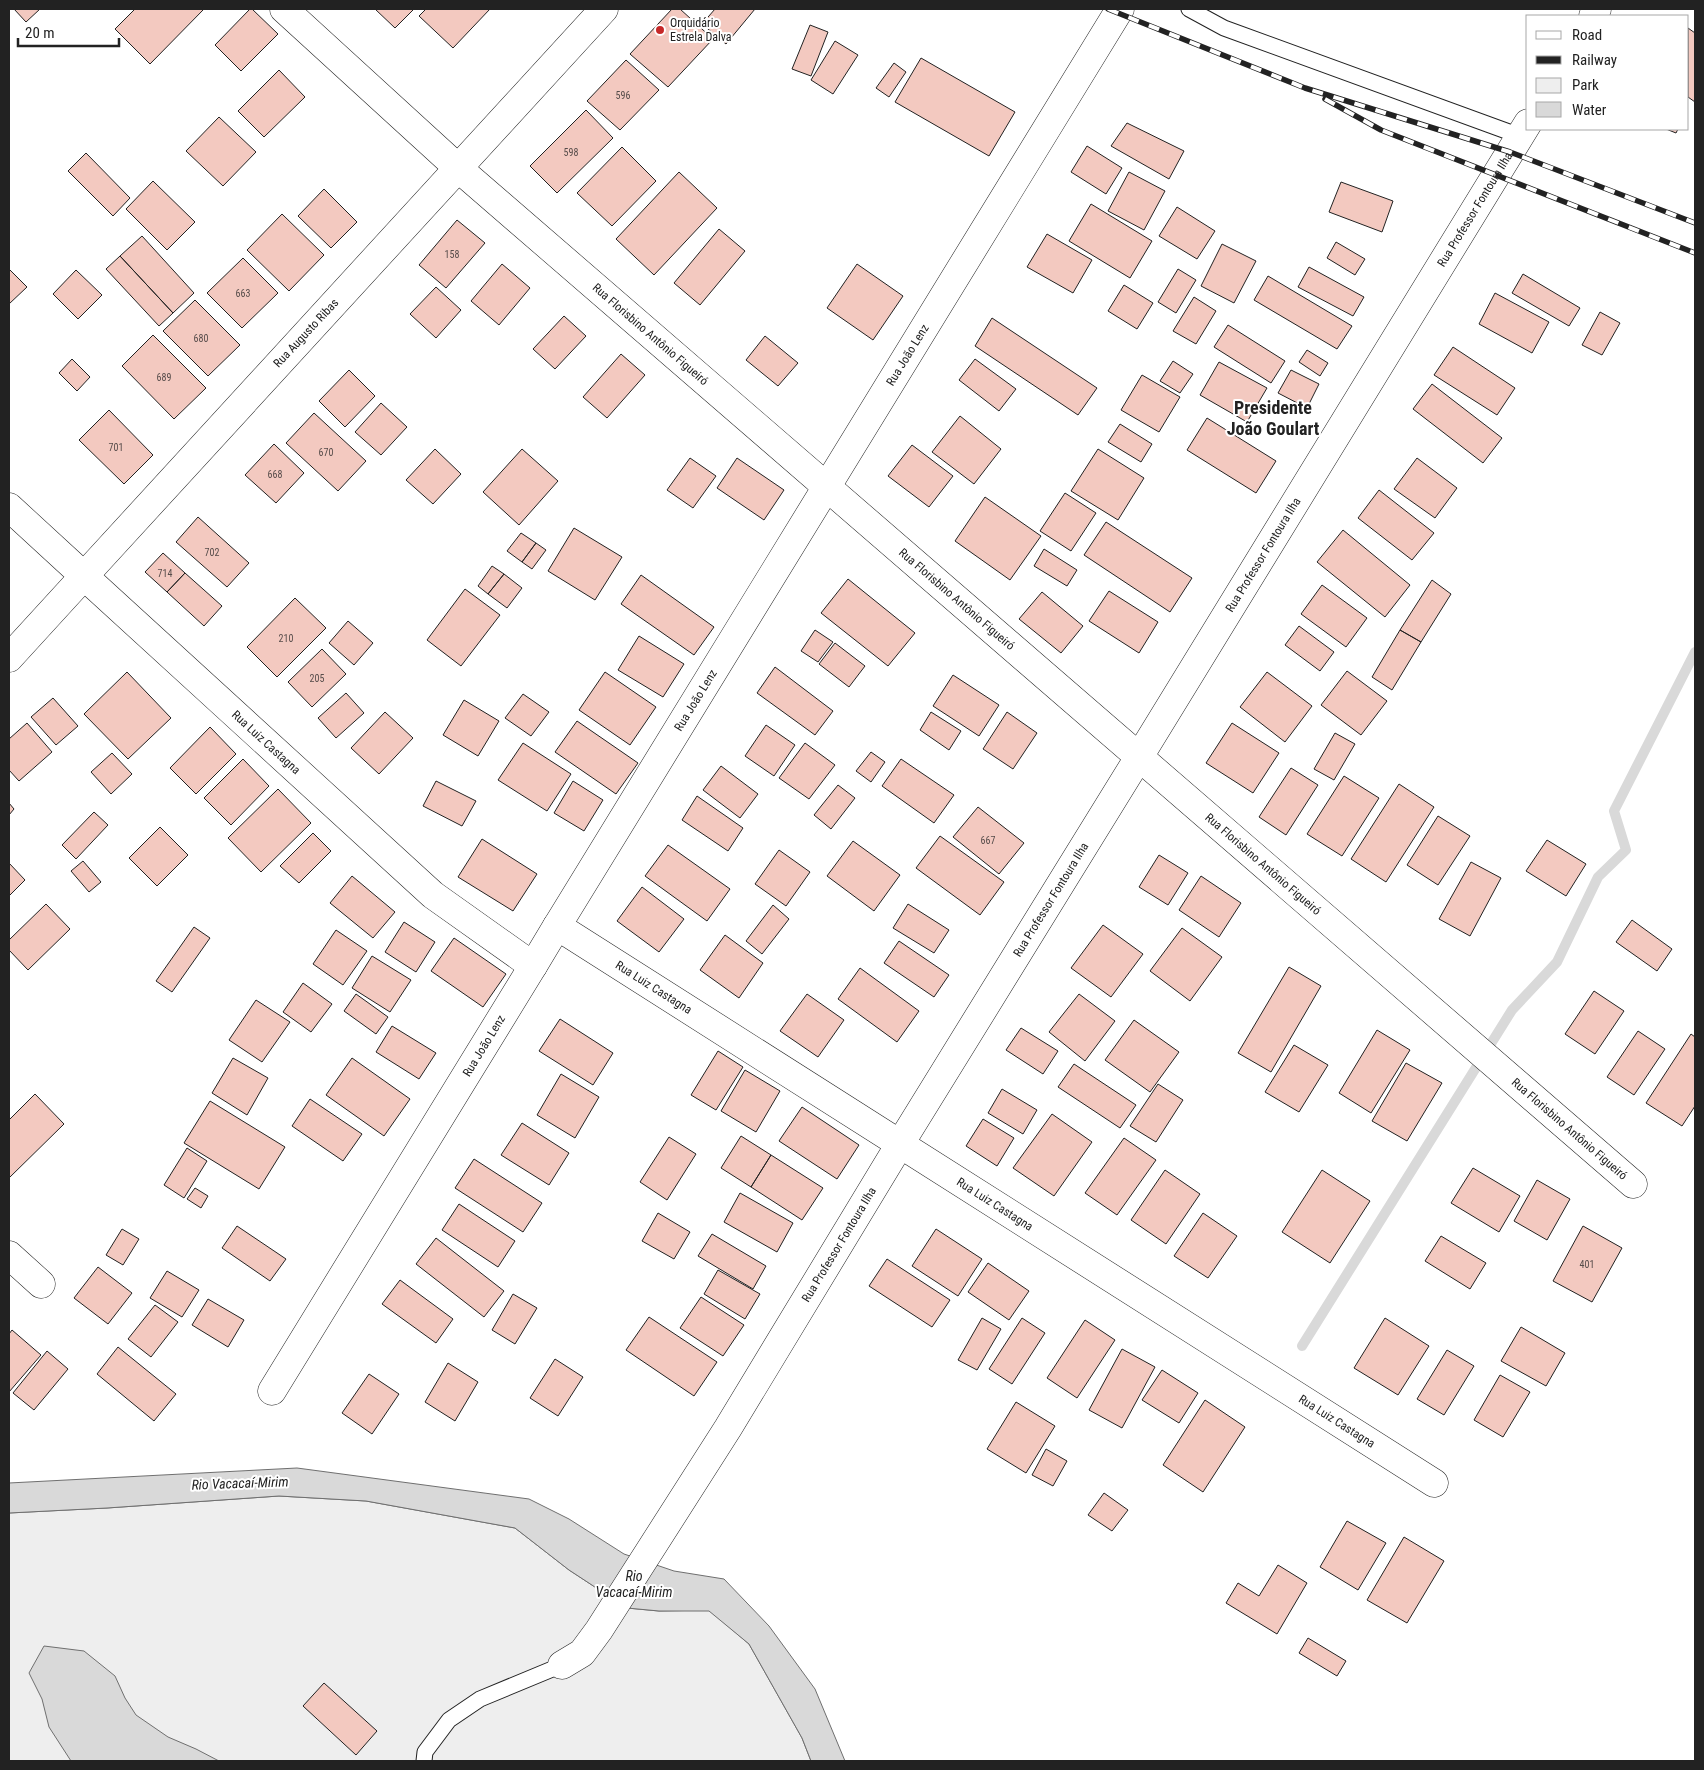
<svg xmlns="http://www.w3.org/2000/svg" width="1704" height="1770" font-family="'Roboto Condensed',sans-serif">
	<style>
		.green { fill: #eee; stroke: #6f6f6f }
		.water { fill: #d9d9d9; stroke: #6f6f6f }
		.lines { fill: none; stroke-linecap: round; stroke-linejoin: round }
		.stream { stroke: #d9d9d9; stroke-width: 10 }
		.building { fill: #f3c9c0; stroke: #222 }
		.lane-casing { stroke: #222; stroke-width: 17 }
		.street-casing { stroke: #222; stroke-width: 29 }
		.secondary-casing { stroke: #222; stroke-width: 29 }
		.lane { stroke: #fff; stroke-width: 15 }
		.street { stroke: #fff; stroke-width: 28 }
		.secondary { stroke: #fff; stroke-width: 28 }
		.rail-casing { stroke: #222; stroke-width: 5.5 }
		.rail { stroke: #fff; stroke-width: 4; stroke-dasharray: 11; stroke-linecap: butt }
		.poi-dot { fill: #c62828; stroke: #fff; stroke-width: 2 }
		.labels { text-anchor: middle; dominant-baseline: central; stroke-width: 4; stroke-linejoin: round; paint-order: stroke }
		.number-label { font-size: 10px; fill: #564c4a }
		.poi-label { font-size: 12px; fill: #222; stroke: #fff; text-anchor: start }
		.street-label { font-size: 12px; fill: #222; stroke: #fff }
		.water-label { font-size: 14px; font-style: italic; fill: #222; stroke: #fff }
		.district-label { font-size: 18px; font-weight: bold; fill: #222; stroke: #fff }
	</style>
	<rect width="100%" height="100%" fill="#fff"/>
	<!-- green -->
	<path class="green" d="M279 1496 366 1501 515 1528 569 1570 627 1608 659 1611 709 1610 749 1644 802 1738 811 1761H9V1513L107 1508Z"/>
	<!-- water -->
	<path class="water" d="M297 1468 529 1499 569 1519 624 1554 674 1571 724 1579 769 1626 815 1689 845 1761H811L802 1738 749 1644 709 1611H659L627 1608 569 1570 515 1528 366 1501 279 1496 107 1508 9 1513V1483Z
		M44 1646 84 1651 115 1676 125 1698 136 1715 168 1737 196 1749 219 1761H71L49 1727 42 1699 29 1673Z"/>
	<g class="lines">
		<!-- stream -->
		<path class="stream" d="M1302 1346 1512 1010 1557 962 1598 877 1626 850 1614 811 1695 652"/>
	</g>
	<!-- building -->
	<path class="building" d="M14 9H40L26 22Z
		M135 9H204L150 64 115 29Z
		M250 9H252L278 34 241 71 215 45Z
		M375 9H414L395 28Z
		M426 9H490L453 48 419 16Z
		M672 9H680L713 39 668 87 630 54Z
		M715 9H755L726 44 702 24Z
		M810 25 828 32 811 76 792 69Z
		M1688 28 1695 33V102L1688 97Z
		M835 41 858 55 833 94 811 80Z
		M921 58 1015 112 989 156 895 102Z
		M626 60 659 90 620 130 587 101Z
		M894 63 906 72 889 97 876 88Z
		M279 70 305 97 264 137 238 111Z
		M586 110 613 138 557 193 530 166Z
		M219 117 256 152 223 186 186 151Z
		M1127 123 1184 151 1169 179 1111 146Z
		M1666 129H1678L1676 133Z
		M1087 146 1122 168 1106 194 1071 172Z
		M622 147 656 181 612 226 577 193Z
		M86 153 130 198 113 216 68 171Z
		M679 172 717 208 654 275 616 239Z
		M1129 172 1165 191 1144 230 1108 211Z
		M153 181 195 222 167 250 126 209Z
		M1341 182 1393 201 1382 232 1329 212Z
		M324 189 357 222 331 248 298 216Z
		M1091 204 1152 241 1130 278 1069 241Z
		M1177 207 1215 231 1197 259 1159 236Z
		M282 214 324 255 289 291 247 250Z
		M457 220 485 243 446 288 419 265Z
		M719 229 745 251 700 305 674 283Z
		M1047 234 1092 260 1073 293 1027 267Z
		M142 236 194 293 173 313 120 256Z
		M1336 242 1365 259 1355 275 1327 258Z
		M1222 244 1256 261 1234 303 1201 286Z
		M120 256 173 313 159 326 106 269Z
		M243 258 278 293 242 328 207 293Z
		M502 264 530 288 499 325 471 301Z
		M857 264 903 296 873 340 827 308Z
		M1309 267 1364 297 1353 316 1298 287Z
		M9 269 27 287 9 304Z
		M1178 269 1196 280 1176 313 1158 302Z
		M76 270 102 295 78 319 53 294Z
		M1523 274 1580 308 1569 326 1512 293Z
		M1268 276 1352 326 1337 349 1254 300Z
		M1124 285 1153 303 1137 329 1108 311Z
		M436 287 461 310 436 338 410 314Z
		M1495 293 1549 322 1532 353 1479 324Z
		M1194 297 1216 311 1196 344 1173 331Z
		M195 300 240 345 208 376 163 331Z
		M1600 312 1620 323 1602 355 1582 345Z
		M564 316 586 336 555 369 533 349Z
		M992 318 1097 388 1078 415 975 346Z
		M1228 325 1285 361 1271 383 1214 347Z
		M153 335 206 388 174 419 122 366Z
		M765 336 798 363 778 386 746 360Z
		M1453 347 1515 388 1497 415 1434 375Z
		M1307 350 1328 363 1320 376 1299 362Z
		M621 354 645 375 607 418 583 397Z
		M72 359 90 377 77 391 59 373Z
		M975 359 1016 389 999 411 959 380Z
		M1173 361 1193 374 1180 393 1160 381Z
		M1219 362 1267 388 1247 422 1200 395Z
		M349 370 375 396 345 427 319 401Z
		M1291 370 1319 384 1307 408 1278 393Z
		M1142 375 1180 397 1159 432 1121 410Z
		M1432 384 1502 438 1483 463 1413 409Z
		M381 403 407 427 381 455 355 432Z
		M109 410 153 455 124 484 79 440Z
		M314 413 366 461 338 491 286 443Z
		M960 416 1001 449 974 484 932 452Z
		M1207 418 1276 461 1256 493 1187 450Z
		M1120 424 1152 444 1141 462 1108 442Z
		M274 444 304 473 276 503 245 475Z
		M912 445 953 476 929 507 888 476Z
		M435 449 461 474 433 504 406 480Z
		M522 449 558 481 519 525 483 492Z
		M1098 449 1144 478 1118 520 1071 491Z
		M690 458 716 476 693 508 667 490Z
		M737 458 784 490 764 520 717 488Z
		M1417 458 1457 488 1435 518 1394 489Z
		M1379 490 1434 533 1412 560 1358 518Z
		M1065 493 1096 513 1071 551 1040 531Z
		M985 497 1041 536 1010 580 955 541Z
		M198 517 249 563 227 587 176 542Z
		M1106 522 1192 578 1170 612 1084 555Z
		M574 528 622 557 595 600 548 571Z
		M1343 530 1410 585 1385 617 1317 562Z
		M521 533 536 543 522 562 507 551Z
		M536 543 546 550 532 569 522 562Z
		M1044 549 1077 570 1067 586 1034 566Z
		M163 553 185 573 167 592 145 572Z
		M492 566 504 574 488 594 478 586Z
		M185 573 222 606 204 626 167 592Z
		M504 574 522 588 507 608 488 594Z
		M641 575 714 627 694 655 621 604Z
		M848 579 915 633 888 666 821 613Z
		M1432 580 1451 594 1421 642 1400 630Z
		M1322 585 1367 618 1346 647 1301 614Z
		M465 589 500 615 461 666 427 640Z
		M1109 591 1158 622 1139 653 1089 621Z
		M1042 592 1083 626 1061 653 1019 619Z
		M295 598 326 628 277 677 247 647Z
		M348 621 373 643 354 665 329 643Z
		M1299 626 1334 652 1320 671 1285 645Z
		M815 630 833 642 818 662 801 651Z
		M1400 630 1421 642 1392 690 1372 677Z
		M639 636 684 664 663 697 618 670Z
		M835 643 865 666 849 687 819 664Z
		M322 649 346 674 312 707 288 682Z
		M775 667 833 711 815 735 757 693Z
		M1347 671 1387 701 1361 735 1321 705Z
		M127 672 171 718 128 759 84 714Z
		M605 672 656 707 630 745 579 710Z
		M1267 672 1312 706 1285 742 1240 707Z
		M953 675 999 705 979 736 933 706Z
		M346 693 364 713 336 738 318 718Z
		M523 694 549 712 531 736 505 718Z
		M53 698 78 726 56 745 31 717Z
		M464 700 499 721 478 756 443 735Z
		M385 712 413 738 379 774 351 748Z
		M931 712 961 731 949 750 920 730Z
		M1007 712 1037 733 1013 769 983 749Z
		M577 721 638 763 616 794 555 752Z
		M27 723 52 752 19 781 9 770V739Z
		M1232 723 1279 753 1253 793 1206 763Z
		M766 725 795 745 774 776 745 756Z
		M210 727 236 754 196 794 170 768Z
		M1335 733 1355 744 1334 780 1314 769Z
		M523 743 571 774 547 811 498 780Z
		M805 743 835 765 809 799 779 778Z
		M871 752 885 762 871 782 856 771Z
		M112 753 132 774 111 794 91 772Z
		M243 759 269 786 231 825 204 798Z
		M901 759 954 795 934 823 882 786Z
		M721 766 758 794 740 818 703 790Z
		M1291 768 1318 785 1286 835 1259 817Z
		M1344 776 1379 798 1342 856 1307 834Z
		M436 781 476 801 462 826 423 806Z
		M573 781 603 800 584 831 554 813Z
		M1399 784 1434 807 1386 882 1351 859Z
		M838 785 855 798 831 829 814 815Z
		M278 789 311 823 261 872 228 838Z
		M697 796 743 828 728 851 682 820Z
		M9 803 14 809 9 815Z
		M978 807 1024 843 999 874 953 837Z
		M94 812 108 825 76 859 62 845Z
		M1438 816 1470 836 1438 885 1407 865Z
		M160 827 188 855 157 886 129 858Z
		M313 833 331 851 299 883 280 866Z
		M940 836 1004 882 980 915 916 868Z
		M482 839 537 874 513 911 458 877Z
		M1547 840 1586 864 1566 896 1526 871Z
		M853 841 900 875 874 911 827 876Z
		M668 845 730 889 707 921 645 876Z
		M779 850 810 872 786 906 755 884Z
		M1159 855 1188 873 1168 905 1139 887Z
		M83 861 101 882 89 892 71 871Z
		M1471 862 1501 878 1470 936 1439 919Z
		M9 863 25 880 9 896Z
		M352 876 395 912 373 938 330 903Z
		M1201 876 1241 903 1219 937 1179 910Z
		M642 887 684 919 659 952 617 921Z
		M46 904 70 929 28 970 9 950V940Z
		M908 904 949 930 934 953 893 928Z
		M773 905 789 919 762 954 746 941Z
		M1632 920 1672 949 1657 971 1616 942Z
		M404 922 435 942 416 972 385 952Z
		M1103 925 1143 954 1111 997 1071 968Z
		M194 927 210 938 172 992 156 981Z
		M1182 928 1222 957 1190 1001 1150 971Z
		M336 930 367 951 343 985 313 964Z
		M725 935 763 963 739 998 700 970Z
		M454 938 506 974 483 1007 431 971Z
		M899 941 949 975 934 997 884 963Z
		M372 956 411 980 390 1012 352 988Z
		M1289 967 1321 986 1271 1072 1238 1053Z
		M860 968 919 1011 897 1042 838 999Z
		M303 983 332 1004 311 1032 283 1012Z
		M1594 991 1624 1011 1595 1054 1565 1034Z
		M356 994 388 1017 376 1034 344 1011Z
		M807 994 844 1020 818 1057 780 1031Z
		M1079 994 1115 1021 1085 1061 1049 1032Z
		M256 1000 290 1022 262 1062 229 1040Z
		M560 1019 613 1053 593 1085 539 1051Z
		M1134 1020 1179 1052 1150 1092 1105 1060Z
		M392 1026 436 1053 419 1079 376 1052Z
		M1021 1028 1058 1051 1043 1074 1006 1050Z
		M1377 1030 1410 1050 1371 1113 1339 1093Z
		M1638 1031 1665 1049 1634 1095 1607 1077Z
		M1691 1034 1695 1037V1106L1682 1126 1646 1103Z
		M1294 1045 1328 1065 1299 1112 1265 1092Z
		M718 1051 743 1067 716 1110 691 1095Z
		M233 1058 268 1078 247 1115 212 1093Z
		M352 1058 410 1099 384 1136 326 1095Z
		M1406 1063 1442 1083 1407 1141 1372 1121Z
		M1074 1064 1136 1105 1120 1128 1058 1087Z
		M745 1070 780 1091 756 1132 721 1111Z
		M561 1074 599 1097 575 1138 537 1115Z
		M1158 1084 1183 1100 1156 1142 1130 1126Z
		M1002 1089 1037 1110 1023 1134 988 1113Z
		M35 1094 64 1124 9 1178V1120Z
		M310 1099 362 1134 343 1161 292 1126Z
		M210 1101 285 1147 259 1189 184 1143Z
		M802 1107 859 1145 837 1179 779 1141Z
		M1052 1114 1092 1142 1054 1196 1013 1168Z
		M983 1119 1014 1138 997 1166 966 1146Z
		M522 1123 569 1153 549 1185 501 1155Z
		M741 1136 771 1155 751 1187 721 1168Z
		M669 1137 696 1154 667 1200 640 1182Z
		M1124 1138 1156 1160 1117 1215 1085 1193Z
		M187 1148 207 1161 184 1198 164 1185Z
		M771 1155 823 1188 802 1220 751 1187Z
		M474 1159 542 1203 523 1232 455 1188Z
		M1473 1168 1520 1196 1499 1232 1451 1203Z
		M1165 1170 1200 1194 1166 1244 1131 1220Z
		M1322 1170 1370 1201 1330 1263 1282 1232Z
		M1537 1180 1570 1199 1547 1240 1514 1221Z
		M195 1188 208 1196 201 1208 187 1199Z
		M740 1193 793 1223 777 1252 724 1222Z
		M459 1204 515 1241 498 1267 442 1230Z
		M658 1213 690 1232 674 1259 642 1241Z
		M1203 1213 1237 1236 1208 1278 1174 1256Z
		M237 1226 286 1259 270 1281 222 1248Z
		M1583 1226 1622 1248 1592 1302 1553 1281Z
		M122 1229 139 1239 123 1265 106 1255Z
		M936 1229 982 1259 958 1296 912 1266Z
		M712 1234 766 1266 753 1289 698 1256Z
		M1441 1236 1486 1263 1470 1289 1425 1261Z
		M436 1238 504 1291 484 1317 416 1264Z
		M887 1259 950 1300 932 1327 869 1286Z
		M988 1263 1029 1291 1009 1320 968 1292Z
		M98 1267 132 1293 108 1324 74 1298Z
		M718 1270 760 1294 745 1319 704 1294Z
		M167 1271 199 1290 182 1317 150 1298Z
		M400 1280 453 1319 436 1343 382 1304Z
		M513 1294 537 1308 515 1344 492 1330Z
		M701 1297 744 1325 723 1356 680 1328Z
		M208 1299 244 1320 228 1347 192 1325Z
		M155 1305 178 1322 151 1357 128 1339Z
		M649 1317 717 1362 694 1396 626 1350Z
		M982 1318 1001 1329 977 1370 958 1360Z
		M1022 1318 1045 1333 1012 1384 989 1369Z
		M1385 1318 1429 1346 1398 1395 1354 1368Z
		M1085 1320 1115 1340 1077 1398 1047 1378Z
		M1521 1327 1565 1353 1546 1386 1501 1361Z
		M12 1330 41 1355 9 1392V1334Z
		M118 1347 176 1394 154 1421 97 1374Z
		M1122 1349 1155 1367 1122 1428 1089 1410Z
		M1447 1350 1474 1366 1444 1415 1417 1399Z
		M47 1351 68 1369 34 1410 13 1393Z
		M555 1359 583 1377 558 1416 530 1398Z
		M448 1363 478 1382 455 1421 425 1402Z
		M1162 1370 1198 1393 1179 1423 1142 1400Z
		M369 1374 399 1394 372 1434 342 1413Z
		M1500 1375 1530 1392 1503 1437 1474 1420Z
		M1205 1400 1245 1427 1203 1492 1163 1465Z
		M1016 1402 1055 1426 1026 1473 987 1449Z
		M1046 1449 1067 1461 1053 1486 1032 1475Z
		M1104 1493 1128 1510 1112 1531 1088 1515Z
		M1347 1521 1386 1543 1358 1590 1320 1567Z
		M1404 1537 1444 1561 1407 1623 1367 1600Z
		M1278 1565 1307 1583 1277 1634 1226 1603 1238 1583 1259 1596Z
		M1308 1638 1346 1661 1337 1676 1299 1653Z
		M324 1683 377 1731 356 1755 303 1706Z"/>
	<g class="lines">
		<defs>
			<path id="lane" d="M1189 9 1224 28 1520 136
				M424 1761 425 1752 449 1720 480 1699 562 1665"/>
			<g id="street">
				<path id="s1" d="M284 9 458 168 1633 1184"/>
				<path d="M9 507 84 576 9 658"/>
				<path id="s2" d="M557 926 1120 9"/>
				<path d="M9 1255 41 1284"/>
				<path id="s3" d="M272 1391 533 966"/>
				<path id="s4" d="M562 1665 582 1653 599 1630 728 1428 900 1144 1434 1483"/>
			</g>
			<g id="secondary">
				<path id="s5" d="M604 9 84 576 433 895 533 966 557 926 900 1144 1139 757 1528 123"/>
				<path d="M1593 16 1597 9"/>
			</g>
		</defs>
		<!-- lane casing -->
		<use href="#lane" class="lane-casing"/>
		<!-- street casing -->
		<use href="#street" class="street-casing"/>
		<!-- secondary casing -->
		<use href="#secondary" class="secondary-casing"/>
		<!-- lane -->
		<use href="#lane" class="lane"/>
		<!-- street -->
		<use href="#street" class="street"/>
		<!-- secondary -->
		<use href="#secondary" class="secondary"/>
		<defs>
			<path id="rail" d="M1108 9 1305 88 1510 152 1695 223
				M1325 99 1381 130 1695 253"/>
		</defs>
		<!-- rail casing -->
		<use href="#rail" class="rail-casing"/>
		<!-- rail -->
		<use href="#rail" class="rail"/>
	</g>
	<!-- markers -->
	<circle class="poi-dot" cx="660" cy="30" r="5"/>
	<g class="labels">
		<!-- number labels -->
		<g class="number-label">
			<text x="623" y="95">596</text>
			<text x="571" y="152">598</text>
			<text x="452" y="254">158</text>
			<text x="243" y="293">663</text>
			<text x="201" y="338">680</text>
			<text x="164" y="377">689</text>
			<text x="116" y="447">701</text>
			<text x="326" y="452">670</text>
			<text x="275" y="474">668</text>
			<text x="212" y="552">702</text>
			<text x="165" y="573">714</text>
			<text x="286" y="638">210</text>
			<text x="317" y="678">205</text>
			<text x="988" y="840">667</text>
			<text x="1587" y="1264">401</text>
		</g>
		<!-- poi labels -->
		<g class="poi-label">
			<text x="670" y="23">Orquidário<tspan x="670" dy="14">Estrela Dalva</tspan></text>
		</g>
		<!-- street labels -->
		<g class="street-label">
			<text stroke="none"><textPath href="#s5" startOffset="2915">Rua Professor Fontoura Ilha</textPath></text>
			<text transform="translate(306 333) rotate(-47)">Rua Augusto Ribas</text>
			<text stroke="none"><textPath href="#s1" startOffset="490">Rua Florisbino Antônio Figueiró</textPath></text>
			<text stroke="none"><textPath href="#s2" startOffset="670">Rua João Lenz</textPath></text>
			<text stroke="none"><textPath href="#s5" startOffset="2510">Rua Professor Fontoura Ilha</textPath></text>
			<text stroke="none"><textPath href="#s1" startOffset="895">Rua Florisbino Antônio Figueiró</textPath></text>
			<text stroke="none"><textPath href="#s2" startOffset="265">Rua João Lenz</textPath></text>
			<text stroke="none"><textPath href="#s5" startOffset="1016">Rua Luiz Castagna</textPath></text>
			<text stroke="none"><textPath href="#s1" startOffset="1300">Rua Florisbino Antônio Figueiró</textPath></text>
			<text stroke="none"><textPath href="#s5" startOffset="2105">Rua Professor Fontoura Ilha</textPath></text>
			<text stroke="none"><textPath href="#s5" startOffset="1526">Rua Luiz Castagna</textPath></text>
			<text stroke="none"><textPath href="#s3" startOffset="405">Rua João Lenz</textPath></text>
			<text stroke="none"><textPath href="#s1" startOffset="1705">Rua Florisbino Antônio Figueiró</textPath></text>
			<text stroke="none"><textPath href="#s4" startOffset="736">Rua Luiz Castagna</textPath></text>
			<text stroke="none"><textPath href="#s4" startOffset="506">Rua Professor Fontoura Ilha</textPath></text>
			<text stroke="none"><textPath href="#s4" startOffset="1141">Rua Luiz Castagna</textPath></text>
		</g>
		<!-- water labels -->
		<g class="water-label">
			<text transform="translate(240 1483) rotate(-2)">Rio Vacacaí-Mirim</text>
			<text x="634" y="1576">Rio<tspan x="634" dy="16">Vacacaí-Mirim</tspan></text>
		</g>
		<!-- district labels -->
		<g class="district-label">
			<text x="1273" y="407">Presidente<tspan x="1273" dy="21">João Goulart</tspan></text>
		</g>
	</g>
	<!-- border -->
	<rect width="1704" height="1770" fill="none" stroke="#222222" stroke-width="20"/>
	<!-- legend -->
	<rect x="1526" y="15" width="162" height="115" fill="#ffffff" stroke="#a7a7a7"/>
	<rect x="1536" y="31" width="25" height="8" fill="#ffffff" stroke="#a7a7a7"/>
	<text x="1572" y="40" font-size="15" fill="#222222">Road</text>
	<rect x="1536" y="56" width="25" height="8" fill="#222222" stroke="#a7a7a7"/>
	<text x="1572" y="65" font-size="15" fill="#222222">Railway</text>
	<rect x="1536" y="78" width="25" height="15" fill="#eeeeee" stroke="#a7a7a7"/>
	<text x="1572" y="90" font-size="15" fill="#222222">Park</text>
	<rect x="1536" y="102" width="25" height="15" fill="#d9d9d9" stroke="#a7a7a7"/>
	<text x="1572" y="115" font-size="15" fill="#222222">Water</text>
	<!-- scale -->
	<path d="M18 38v8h101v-8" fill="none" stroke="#222222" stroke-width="2.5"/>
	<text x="25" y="38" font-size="15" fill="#222222" stroke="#ffffff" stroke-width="4" paint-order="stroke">20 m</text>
</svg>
